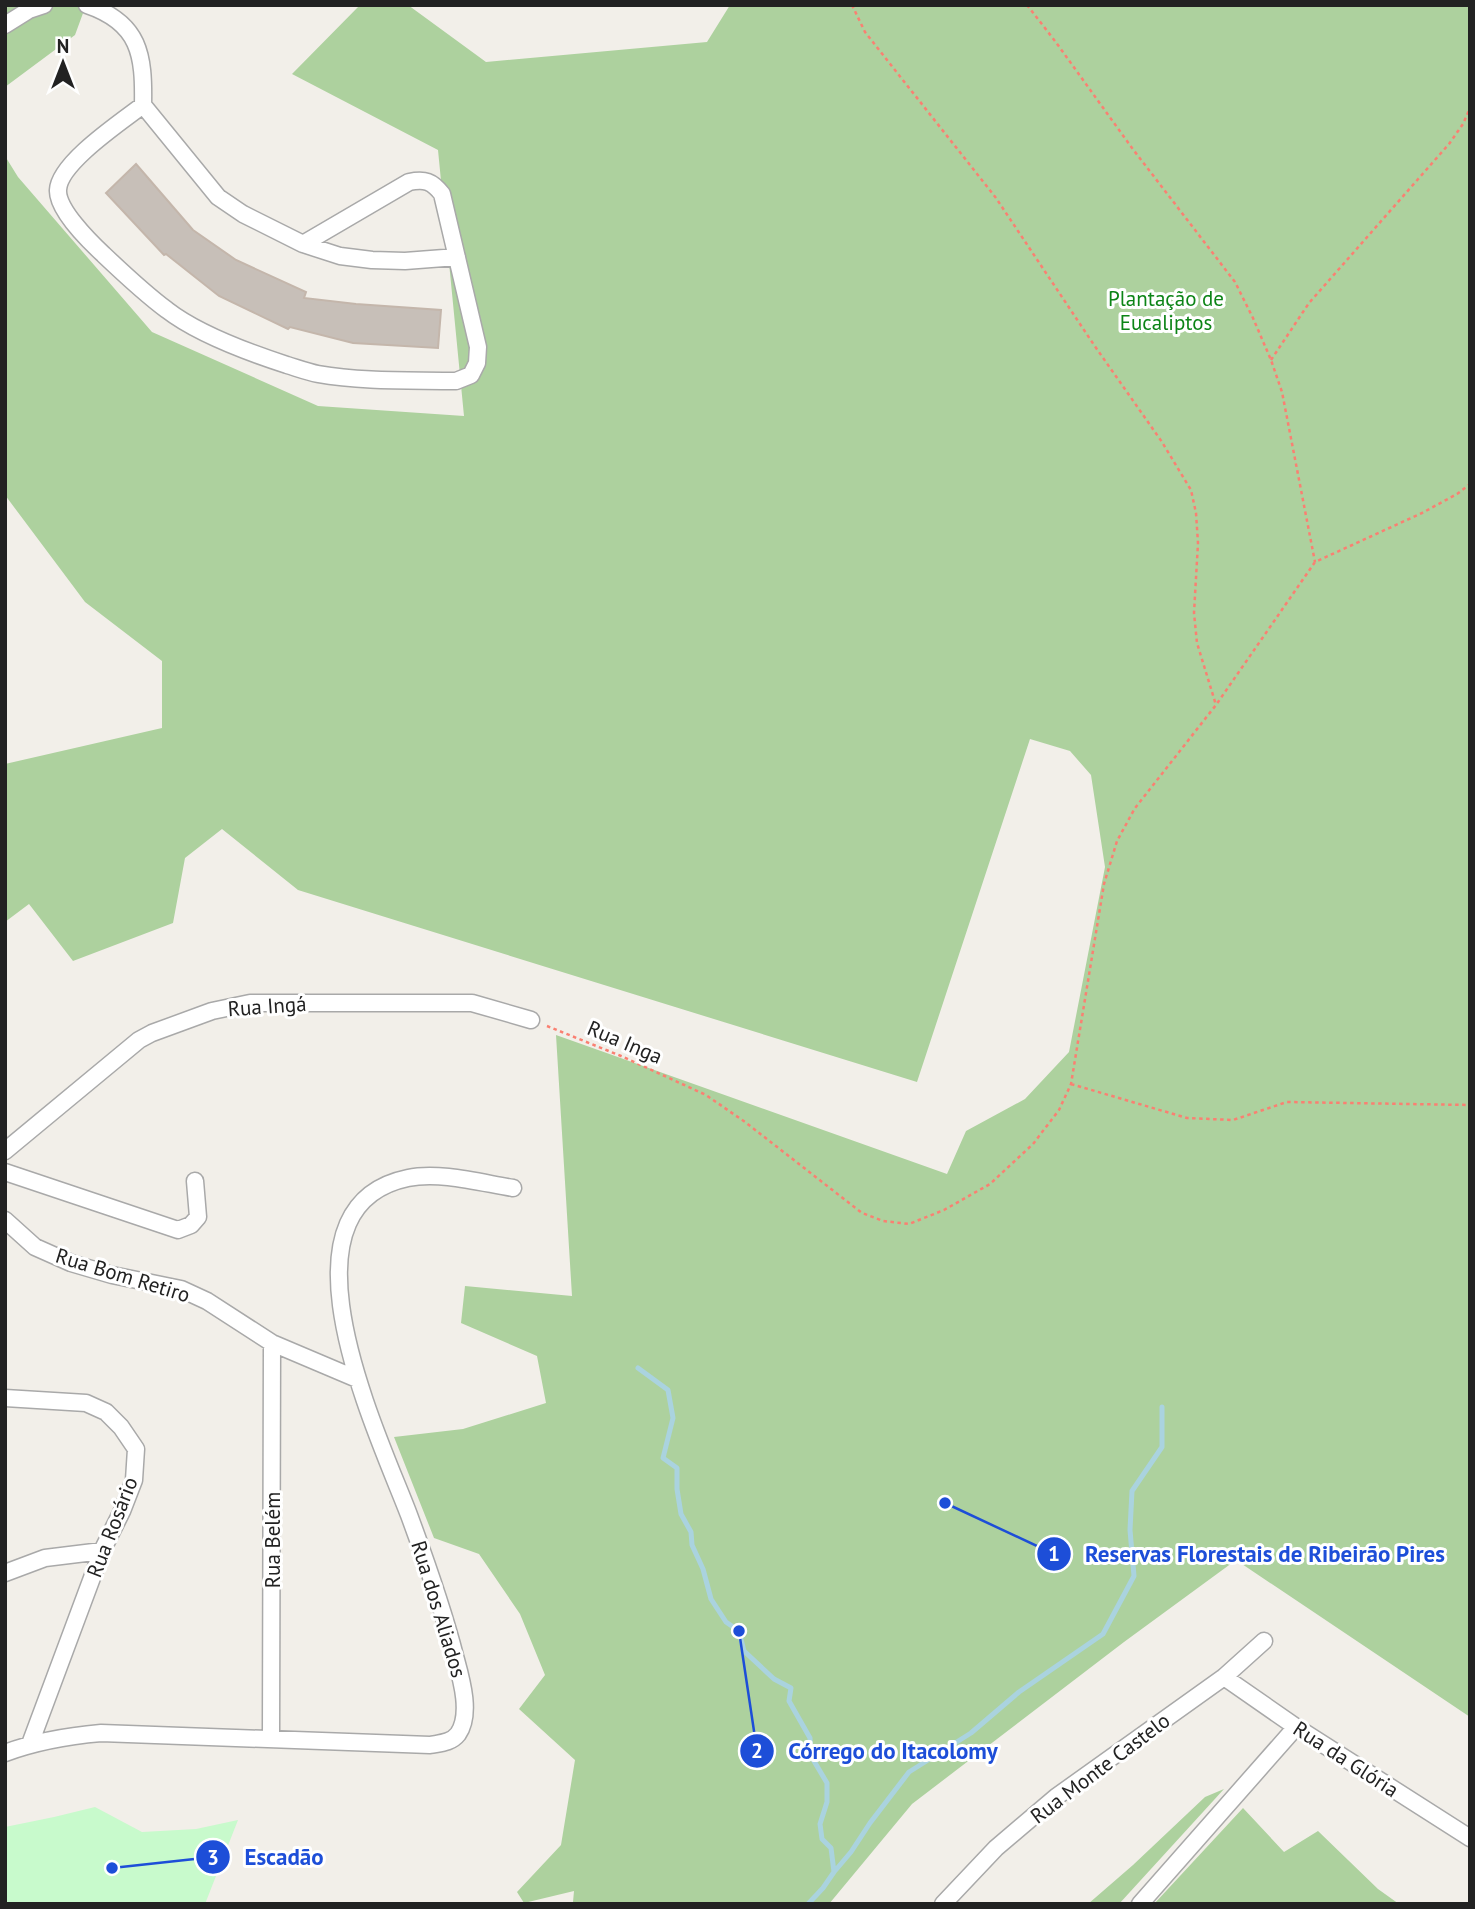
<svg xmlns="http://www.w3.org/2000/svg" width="1475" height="1909" font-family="'PT Sans',sans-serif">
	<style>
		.forest { fill: #add19e }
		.park { fill: #c8facc }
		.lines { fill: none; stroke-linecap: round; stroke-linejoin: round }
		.stream { stroke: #aad3df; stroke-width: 5 }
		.building { fill: #c7bfb8; stroke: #c4b6ab; stroke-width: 2 }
		.minor-casing { stroke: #a9a9a9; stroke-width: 19 }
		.path { stroke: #fa8072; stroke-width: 2.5; stroke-dasharray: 3.5 3.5; stroke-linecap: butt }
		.minor { stroke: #fff; stroke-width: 16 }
		.labels { text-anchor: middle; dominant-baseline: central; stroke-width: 6; stroke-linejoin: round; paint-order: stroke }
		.park-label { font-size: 21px; fill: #0c8416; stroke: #fff }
		.street-label { font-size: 21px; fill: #222; stroke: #fff }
		.leader { fill: none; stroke: #1d4ed8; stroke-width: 2.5 }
		.callout-dot { fill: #1d4ed8; stroke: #fff; stroke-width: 2.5 }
		.mark-label { font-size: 21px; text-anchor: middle; font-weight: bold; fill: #fff }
		.callout-label { font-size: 23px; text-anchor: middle; font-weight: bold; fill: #1d4ed8; stroke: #fff; stroke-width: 6; stroke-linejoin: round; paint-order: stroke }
	</style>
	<rect width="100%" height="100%" fill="#f2efe9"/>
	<!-- forest -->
	<path class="forest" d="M5 5H86L75 35 5 87Z
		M360 5H408L486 62 707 42 730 5H1470V1717L1236 1560 1124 1642 912 1804 829 1904H564L573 1902 574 1891 524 1903 517 1892 561 1845 575 1760 519 1709 545 1675 520 1614 479 1554 434 1538 394 1437 463 1429 546 1403 537 1356 461 1323 465 1286 572 1296 556 1035 947 1174 966 1131 1025 1099 1069 1052 1105 867 1091 775 1070 751 1030 739 917 1082 298 890 222 829 185 858 173 923 73 961 29 904 5 922V764L162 728V661L85 602 5 495V156L18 177 152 332 318 406 464 416 438 150 292 74Z
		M1224 1789 1119 1904H1088L1133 1865 1205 1797Z
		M1243 1808 1284 1852 1318 1831 1378 1889 1399 1904 1220 1902 1218 1904H1154Z"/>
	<!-- park -->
	<path class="park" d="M95 1807 142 1832 196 1829 238 1820 205 1904H5V1827L54 1817Z"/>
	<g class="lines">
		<!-- stream -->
		<path class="stream" d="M638 1368 668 1390 673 1418 663 1458 677 1468V1489L681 1514 691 1532 692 1545 703 1569 711 1599 726 1622 739 1631 744 1651 774 1679 791 1688 789 1701 810 1738 811 1756 827 1783V1802L820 1824 822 1839 831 1848 834 1872 823 1888 808 1904
			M834 1872 851 1852 870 1823 909 1772 971 1733 1019 1692 1103 1634 1134 1576 1130 1530 1132 1491 1162 1447V1407"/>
	</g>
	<!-- building -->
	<path class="building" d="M136 164 193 230 236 260 306 292 304 298 356 304 441 310 438 348 353 343 290 327 288 329 219 296 166 254 164 255 106 193Z"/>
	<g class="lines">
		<defs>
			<path id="minor" d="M87 5C140 23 144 55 143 105L218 197 243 214 303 244 340 256 372 260 405 261 457 257
				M5 25 29 10 44 5
				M143 105C121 122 59 163 58 190 57 209 89 241 103 254 123 273 144 293 167 310 198 334 250 353 287 365 297 368 308 372 318 374 363 382 411 380 456 381L471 375 477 363 478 347 442 194C432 181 425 179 409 182L303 244
				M5 1151 139 1040 152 1033 212 1011 250 1003H472L531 1020
				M5 1172 178 1230 191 1225 198 1217 195 1181
				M5 1220 35 1247 71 1263 112 1275 181 1289 207 1301 272 1343 357 1379
				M5 1398 86 1403 106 1412 121 1427 136 1449 134 1480 122 1511 102 1551 30 1744
				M5 1573 45 1558 102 1551
				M1224 1677 1296 1727 1470 1838
				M271 1738 272 1343
				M5 1753C37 1741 67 1736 101 1733L430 1745C440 1743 451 1743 458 1734 472 1714 461 1678 455 1656 443 1609 426 1561 409 1515 379 1436 268 1207 408 1178 439 1171 482 1183 513 1188
				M943 1904 996 1848 1056 1797 1224 1677 1264 1641
				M1140 1904 1296 1727"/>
		</defs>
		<!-- minor casing -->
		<use href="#minor" class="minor-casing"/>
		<!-- path -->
		<path class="path" d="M852 5 865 32 996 198 1094 345 1162 442 1191 490 1196 513 1198 543 1194 613 1197 643 1216 705
			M1027 5 1055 41 1132 148 1235 282 1253 318 1271 360 1282 392 1315 562
			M1271 360 1309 303 1449 144 1463 124 1470 108
			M547 1026 621 1056 706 1095 745 1122 862 1213 883 1221 909 1224 944 1210 990 1184 1033 1144 1059 1110 1071 1084 1104 884 1117 841 1135 808 1216 705 1315 562 1422 513 1457 494 1470 484
			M1071 1084 1187 1118 1233 1120 1287 1102 1470 1105"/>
		<!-- minor -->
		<use href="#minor" class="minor"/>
	</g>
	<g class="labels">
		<!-- park labels -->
		<g class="park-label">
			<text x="1166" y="298">Plantação de<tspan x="1166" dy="24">Eucaliptos</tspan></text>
		</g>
		<!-- street labels -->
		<g class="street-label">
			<text transform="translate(267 1006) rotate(-4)">Rua Ingá</text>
			<text transform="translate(625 1042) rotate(23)">Rua Inga</text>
			<text transform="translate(123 1275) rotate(17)">Rua Bom Retiro</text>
			<text transform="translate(112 1527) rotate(-69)">Rua Rosário</text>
			<text transform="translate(272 1540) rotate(-90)">Rua Belém</text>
			<text transform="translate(439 1609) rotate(73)">Rua dos Aliados</text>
			<text transform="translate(1346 1759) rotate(33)">Rua da Glória</text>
			<text transform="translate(1100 1768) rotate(-37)">Rua Monte Castelo</text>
		</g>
	</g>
	<!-- callouts -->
	<path class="leader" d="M945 1503L1054 1554M739 1631L757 1751M112 1868L213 1857"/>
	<g class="callout-dot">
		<circle cx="945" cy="1503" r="7"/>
		<circle cx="739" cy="1631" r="7"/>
		<circle cx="112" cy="1868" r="7"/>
		<circle cx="1054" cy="1554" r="18"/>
		<circle cx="757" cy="1751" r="18"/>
		<circle cx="213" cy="1857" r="18"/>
	</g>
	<g class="mark-label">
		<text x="1054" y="1561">1</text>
		<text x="757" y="1758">2</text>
		<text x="213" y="1865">3</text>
	</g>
	<g class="callout-label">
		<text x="1265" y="1562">Reservas Florestais de Ribeirão Pires</text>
		<text x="893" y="1759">Córrego do Itacolomy</text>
		<text x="284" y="1865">Escadão</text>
	</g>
	<!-- border -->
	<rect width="1475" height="1909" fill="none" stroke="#222222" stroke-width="14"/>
	<!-- north arrow -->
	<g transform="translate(63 63)" stroke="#ffffff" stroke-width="5" paint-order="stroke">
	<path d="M0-5L12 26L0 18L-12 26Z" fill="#222222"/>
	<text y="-10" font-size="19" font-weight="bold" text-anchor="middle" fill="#222222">N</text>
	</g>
</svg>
